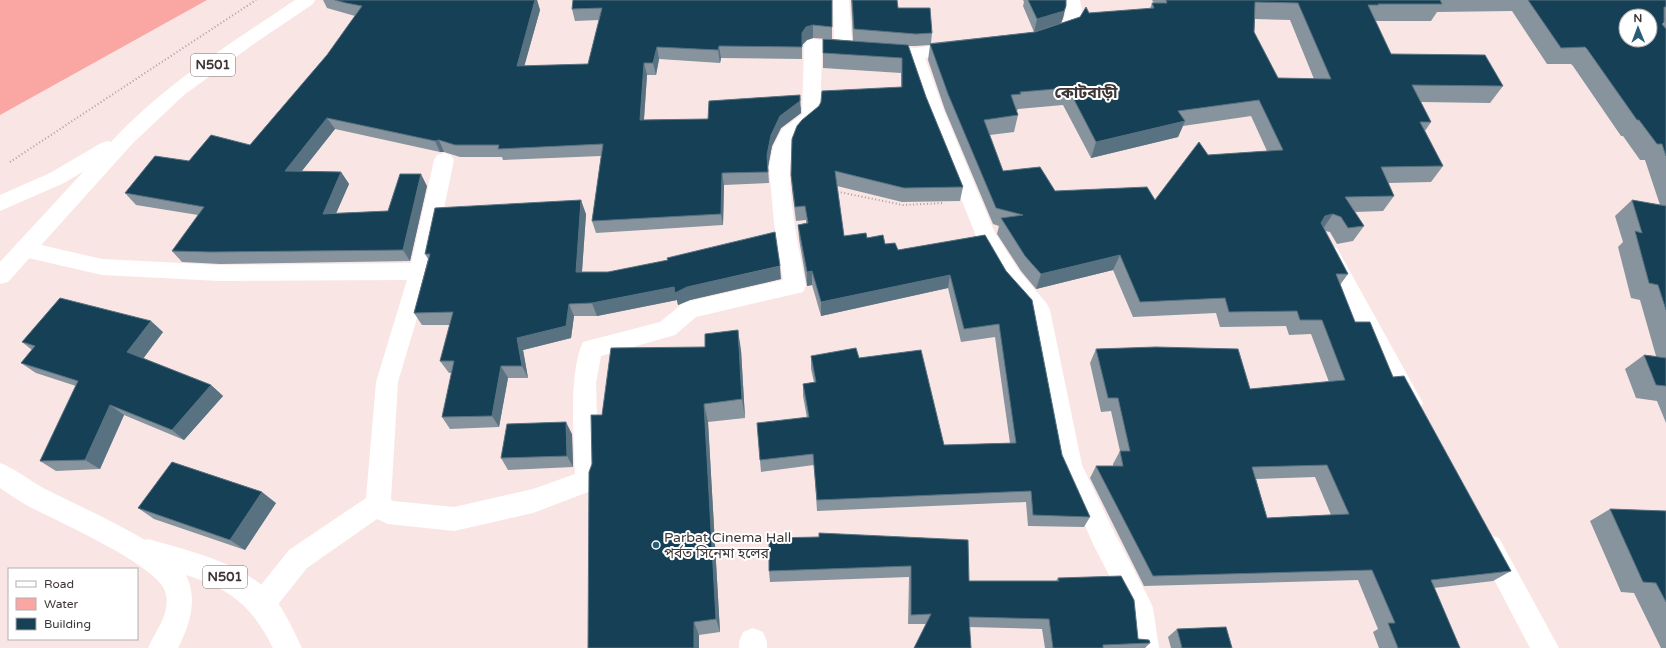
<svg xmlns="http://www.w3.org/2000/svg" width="1666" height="648" font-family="'Varela Round','Noto Sans Bengali',sans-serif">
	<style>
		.water { fill: #faa6a3 }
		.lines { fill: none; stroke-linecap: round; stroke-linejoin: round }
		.path { stroke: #ac9d9c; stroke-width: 2; stroke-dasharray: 1 2.5; stroke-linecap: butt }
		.minor { fill: #fff; fill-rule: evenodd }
		.highway { fill: #fff; fill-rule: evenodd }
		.wall { fill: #87939d; fill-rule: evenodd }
		.shaded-wall { fill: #597281 }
		.building { fill: #154056; stroke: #597281; fill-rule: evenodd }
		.poi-dot { fill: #285d79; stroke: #fff; stroke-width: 1.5 }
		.labels { text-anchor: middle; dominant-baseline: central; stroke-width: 4; stroke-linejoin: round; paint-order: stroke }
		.shield { fill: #fff; stroke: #787272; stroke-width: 1 }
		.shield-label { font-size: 13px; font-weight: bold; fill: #3e3636 }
		.poi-label { font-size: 14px; fill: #3e3636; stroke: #fff; text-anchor: start }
		.quarter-label { font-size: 16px; font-weight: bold; fill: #3e3636; stroke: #fff }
	</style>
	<rect width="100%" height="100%" fill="#f9e6e4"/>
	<!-- water -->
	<path class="water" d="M0 0H207L0 115Z"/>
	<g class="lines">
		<!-- path -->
		<path class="path" d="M10 162 256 0
			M834 191 903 205 944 203"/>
		<!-- minor -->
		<path class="minor" d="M833 0H849L852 43 915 48 958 42 964 44 967 48 964 52 925 58 944 111 995 233 1020 272 1047 304 1050 310 1082 465 1112 528 1149 599 1153 608 1159 648H1131L1127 610 1094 546 1058 466 1029 313 1004 284 976 236 926 111 908 59 822 52 820 117C815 127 801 130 796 140 780 169 800 252 806 286L803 292 696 317 675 335 601 356 596 383 599 481 596 489 533 513 454 531 388 524 377 519 307 568 271 613 262 617 253 613 249 604 253 595 289 550 366 498 376 382 407 280 220 281 102 275 24 257 17 255 14 249 17 243 24 241 102 259 220 265 411 263 434 160 437 155 444 153 451 155 454 160 431 271 398 382 391 499 393 501 454 507 533 489 575 474C574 438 568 374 583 342L660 322 682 304 690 301 783 280 774 223 769 167 773 147 782 129 802 114 804 45 807 41 813 39 834 41Z
			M1064 0H1080C1081 6 1083 13 1081 19 1078 34 1058 43 1045 39L1042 35C1047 28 1057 27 1063 22L1065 14Z
			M1330 246 1337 248 1419 396 1423 403 1419 410 1411 413 1403 410 1320 254 1323 248Z
			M1490 535 1499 538 1559 648H1530L1477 547 1481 538Z
			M753 628 763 632 767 642V648H739V642L743 632Z"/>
		<!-- highway -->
		<path class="highway" d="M295 0H315L313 4 255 43 184 95 133 143 8 282 0 284V262L84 171 64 183 0 211V195L50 173 101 143 108 141 111 142C164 85 231 43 295 0Z
			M0 463C16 469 30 481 45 489 79 506 113 521 145 540L148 539C189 551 245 563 274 597 285 612 294 631 302 648H273C251 605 232 590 186 575 198 599 190 625 178 648H148C156 630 172 612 165 591 157 565 55 520 28 506 19 501 9 494 0 488Z"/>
	</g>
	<!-- wall -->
	<path class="wall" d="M323 0H537L540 10 524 66 588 64 599 20 575 21 572 9 832 0V39L853 41 851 0H897L898 8 932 33 931 43 1035 32 1080 17 1089 13 1150 9 1152 3H1154L1152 0H1666V423L1657 401 1636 398 1625 369 1644 355 1656 356 1640 300 1631 298 1618 247 1623 242 1615 216 1632 200 1660 205 1645 160H1640L1623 136H1621L1573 66 1571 64H1547L1512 11 1437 12 1431 21H1375L1391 54 1503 86 1490 103 1421 102 1431 122 1425 131 1443 166 1431 182 1388 183 1394 196 1383 211 1355 212 1364 226 1353 241 1337 244 1330 232 1325 231 1348 274 1340 285 1355 322 1393 377 1511 571 1493 581 1434 588 1460 648H1379L1373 632 1378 629 1358 580 1144 586 1090 478 1096 466H1113V464L1120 451 1111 411 1101 412 1090 363 1096 349 1250 389 1329 382 1311 334 1289 335 1286 326 1220 327 1216 313 1133 317 1113 270 1036 289 1021 271 997 234 999 226 993 224 945 110 928 60 930 45 915 46H908L926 97 963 187 960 201 902 202 837 186 844 236 867 238 885 244 898 250 985 235 1062 455 1090 517 1084 527 1028 526 1026 502 817 511 814 465 761 472 760 460 807 418 803 396V384L814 382 811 369V356L859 358 944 445 1010 443 995 337 961 342 948 288 821 316 812 285 807 286 799 239 798 225 806 223V220L796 221 792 190 791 175 901 87V73L823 68V53L828 39 813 38 807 40 802 45V59L721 58 720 63 659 59 656 75H647L644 120 708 119 801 107V113L781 128 772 146 768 167 769 183 724 185 723 225 596 233 592 221 601 156 503 160 502 157H460L444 152H440L335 129 302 171 341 172 349 184 336 213 388 211 427 186 410 261 220 264 182 262 172 251 198 215 136 205 125 193 189 161 250 145 327 55 355 16 327 8ZM1255 19 1290 20 1314 79 1278 78 1254 32ZM1063 105 1091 158 1178 137 1183 126 1251 116 1267 151 1208 155 1155 200 1055 191 1003 171 990 135 1014 132 1018 115 1016 111H1017L1018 109ZM1315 477 1331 515 1267 518 1256 479Z
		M1023 0H1066L1063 18 1061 23 1034 32 1023 6 1024 2Z
		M586 214 582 272 781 279 690 300 678 305 677 300 597 316H574L571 338 523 350 528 378H508L499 427 450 429 442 417 452 373H449L440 361 450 325H422L414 313 428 259 425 254Z
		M163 332 143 358 211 385 223 396 184 440 124 415 100 469 56 471 40 461 76 386 36 373 21 363 32 350 22 342Z
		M705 347 741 350 745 418 708 422 720 632 699 635 592 464 602 415Z
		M572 434 573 467 508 470 501 458Z
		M276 503 245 550 154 519 138 508Z
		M1610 509 1666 511V648H1661L1634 593 1621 592 1590 521Z
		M819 537 969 581H1056L1058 578 1138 639 1150 643 1145 648H1045L1042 629 969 627 926 624H908L909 577 770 582 769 571Z
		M1177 629 1232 648H1171L1168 637Z"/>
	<!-- shaded-wall -->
	<path class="shaded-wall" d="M535 0H537L540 10 521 78 517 66Z
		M1066 6 1063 18 1061 23 1034 32 1037 19Z
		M813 25V38L807 40 802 45V59V33L806 27Z
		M719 46 721 58 720 63 718 50Z
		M657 47 659 59 656 75 653 63Z
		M644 63 647 75 643 132 640 120Z
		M800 95 801 113 781 128 772 146 768 167 767 155 771 135 780 116Z
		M327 118 335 129 293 182 285 171Z
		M1185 121 1178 137 1091 158 1096 142Z
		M439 140 444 152H440L435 141Z
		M341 172 349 184 331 225 323 214Z
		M722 173 724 185 723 225 721 214Z
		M421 174 427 186 410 261 403 250Z
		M581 200 586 214 581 285 576 272Z
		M1333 214 1322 230 1315 232 1325 216Z
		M1120 255 1113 270 1036 289 1041 274Z
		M780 266 781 279 690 300 678 305 677 300 597 316 592 303 674 287H687Z
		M812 271V285L807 286V272Z
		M950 275 948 288 821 316V302Z
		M569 304 574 316 571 338 523 350 528 378 522 366 517 338Z
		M151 321 163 332 140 363 127 352Z
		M738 330 741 350 745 418 742 399Z
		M501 366 508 378 499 427 492 416Z
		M211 385 223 396 184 440 172 430Z
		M704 404 708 422 720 632 716 619Z
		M110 405 124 415 100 469 85 460Z
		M566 422 572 434 573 467 567 456Z
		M262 492 276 503 245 550 230 540Z
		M694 622 699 635V648H694Z"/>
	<!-- building -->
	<path class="building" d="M335 0H535L517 66 588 64 602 8 572 9 573 0H832V27L813 25 806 27 802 33V47L719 46 718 50 657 47 653 63H644L640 120 708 119 709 101 800 95V101L780 116 771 135 767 155 768 172 722 173 721 214 592 221 603 144 498 149 499 145H455L439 140 435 141 327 118 285 171 341 172 323 214 388 211 400 174H421L403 250 210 252 172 251 204 207 125 193 155 156 189 161 211 135 250 145 327 55 362 6 346 3Z
		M852 0H897L898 8H930L932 33 916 34 854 29Z
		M1028 0H1066V6L1064 11 1037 19Z
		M1166 0H1440L1442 4H1378L1379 5H1368L1391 54 1485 55 1503 86 1412 85 1431 122H1420L1443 166 1381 167 1394 196 1345 197 1364 226 1348 228 1341 217 1333 214 1325 216 1321 223 1348 274H1336L1355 322H1370L1393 377 1404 376 1511 571 1431 580 1460 648H1398L1388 623H1395L1372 570 1153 576 1096 466H1123L1120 451H1130L1118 398H1108L1096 349 1156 347 1238 349 1250 389 1345 380 1322 320H1300L1297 311 1229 312 1225 298 1140 302 1120 255 1041 274 1025 256 1001 218 1023 215 996 208 948 94 930 44 1035 32 1080 17 1086 7 1089 13 1154 8 1152 3H1167ZM1255 2 1298 3 1331 79 1278 78 1254 32ZM1068 88 1096 142 1185 121 1178 111 1259 100 1283 150 1208 155 1199 142 1155 200 1147 187 1055 191 1040 167 1003 171 984 120 1018 115 1011 95 1021 94 1020 92ZM1327 465 1349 514 1267 518 1252 467Z
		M1528 0H1666V7H1664V22L1662 24 1666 29V156L1662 144H1657L1639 120H1637L1587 49 1585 47 1561 48ZM1626 16H1650V40H1626Z
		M823 39 908 45 926 97 963 187 904 188 835 171 844 236 866 233 867 238 883 235 885 244 895 243 898 250 985 235 1006 271 1032 300 1062 455 1090 517 1033 515 1031 491 817 500 813 454 760 460 757 423 809 417 803 384 816 382 811 356 856 348 859 358 921 350 944 445 1016 443 999 324 964 329 950 275 821 302 812 271 807 272 798 225 808 223 805 206 795 207 791 175 792 139 797 126 802 120 819 106 821 102 822 91 902 87V58L823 53Z
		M581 200 576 272H608L668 260 667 258 775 232 780 266 687 287 675 293 674 287 592 303 569 304 566 326 517 338 522 366H501L492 416 442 417 454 361H440L453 312 414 313 430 254H425L435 208Z
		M1632 200 1666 206V310L1658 285 1649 283 1635 231 1642 233Z
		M60 298 151 321 127 352 211 385 172 430 110 405 85 460 40 461 78 381 21 363 35 346 22 342Z
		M738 330 742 399 704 404 716 619 694 622V648H588L589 472 592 464 591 415H602L611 348 705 347V334Z
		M1644 355 1666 358V386L1656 385Z
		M566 422 567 456 501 458 507 424Z
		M172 462 262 492 230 540 138 508Z
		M1610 509 1666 511V602L1656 583 1643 582Z
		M819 533 968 540 969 581H1059L1058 578 1121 576 1134 600 1138 639 1149 640 1150 643 1103 645V648H1053L1049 619 969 617 971 648H914L931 614 911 615V566L769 571V538L819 537Z
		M1226 627 1232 648H1182L1177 629Z"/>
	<!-- markers -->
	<circle class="poi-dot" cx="656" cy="545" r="4"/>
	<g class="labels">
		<!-- shield labels -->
		<g class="shield">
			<rect x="191" y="54" width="44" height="22" rx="3"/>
			<rect x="203" y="566" width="44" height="22" rx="3"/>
		</g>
		<g class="shield-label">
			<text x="213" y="65">N501</text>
			<text x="225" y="577">N501</text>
		</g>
		<!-- poi labels -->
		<g class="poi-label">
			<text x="664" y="537">Parbat Cinema Hall<tspan x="664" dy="16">পর্বত সিনেমা হলের</tspan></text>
		</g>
		<!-- quarter labels -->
		<g class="quarter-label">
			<text x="1086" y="93">কোটবাড়ী</text>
		</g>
	</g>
	<!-- legend -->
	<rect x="8" y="568" width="130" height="72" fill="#ffffff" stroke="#b2afaf"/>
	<rect x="16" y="581" width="20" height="6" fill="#ffffff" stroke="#b2afaf"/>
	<text x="44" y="588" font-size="12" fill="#3e3636">Road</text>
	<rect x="16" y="598" width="20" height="12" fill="#faa6a3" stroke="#b2afaf"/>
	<text x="44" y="608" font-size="12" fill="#3e3636">Water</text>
	<rect x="16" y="618" width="20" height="12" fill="#154056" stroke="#b2afaf"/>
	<text x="44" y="628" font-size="12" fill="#3e3636">Building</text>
	<!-- north arrow -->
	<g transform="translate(1638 28) rotate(359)"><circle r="19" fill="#ffffff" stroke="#b2afaf"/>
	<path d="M0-3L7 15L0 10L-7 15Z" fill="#285d79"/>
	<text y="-6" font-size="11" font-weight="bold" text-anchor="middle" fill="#3e3636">N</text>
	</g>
</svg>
